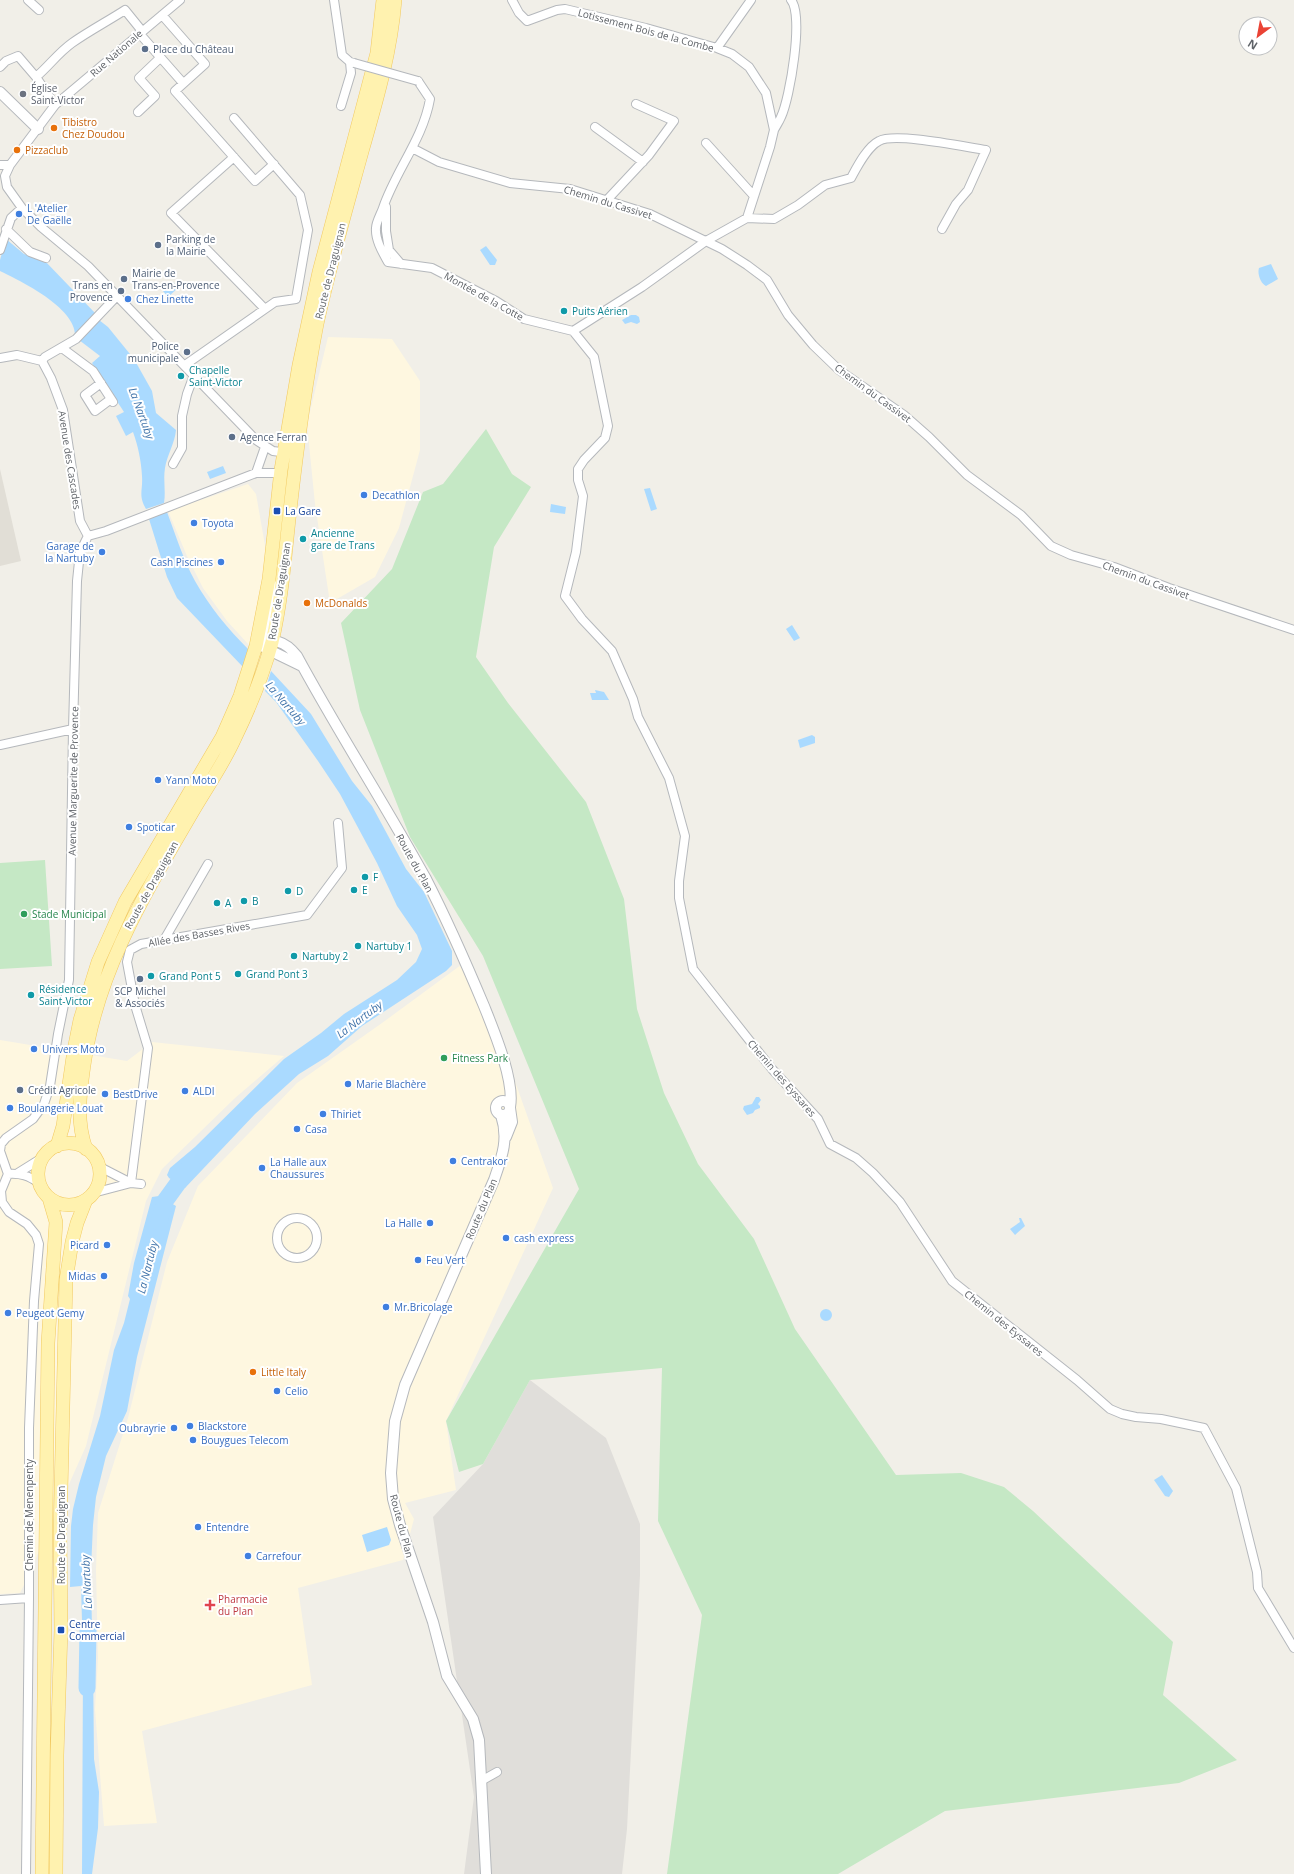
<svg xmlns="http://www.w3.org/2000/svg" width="1294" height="1874" font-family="'Open Sans',sans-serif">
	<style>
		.commercial { fill: #fef7e0 }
		.industrial { fill: #e0deda }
		.education { fill: #e1ded6 }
		.green { fill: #c5e8c5 }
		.water { fill: #aadaff }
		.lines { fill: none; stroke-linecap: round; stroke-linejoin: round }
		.river { stroke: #aadaff; stroke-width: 17 }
		.minor-casing { stroke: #b5b8bc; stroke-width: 10 }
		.tertiary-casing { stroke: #b5b8bc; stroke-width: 12 }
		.primary-casing { stroke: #f2c960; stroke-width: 14 }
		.minor { stroke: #fff; stroke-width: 8 }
		.tertiary { stroke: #fff; stroke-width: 10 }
		.primary { stroke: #fff2af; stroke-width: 13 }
		.minor-bridge-casing { stroke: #b5b8bc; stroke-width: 10; stroke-linecap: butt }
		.minor-bridge { stroke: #fff; stroke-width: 8 }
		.service-dot { fill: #5c6f8a; stroke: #fff; stroke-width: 1.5 }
		.worship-dot { fill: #6b7280; stroke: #fff; stroke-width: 1.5 }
		.food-dot { fill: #e8710a; stroke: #fff; stroke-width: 1.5 }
		.shop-dot { fill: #3f7fe0; stroke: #fff; stroke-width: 1.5 }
		.culture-dot { fill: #0f9aa8; stroke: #fff; stroke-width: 1.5 }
		.transit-dot { fill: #1a4fb4; stroke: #fff; stroke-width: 1.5 }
		.leisure-dot { fill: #2e9e5b; stroke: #fff; stroke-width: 1.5 }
		.health-dot { fill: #e0444e; stroke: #fff; stroke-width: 1.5 }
		.labels { text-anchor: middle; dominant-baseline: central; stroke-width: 4; stroke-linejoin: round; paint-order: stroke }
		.street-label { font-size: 10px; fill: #5f6368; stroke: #fff }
		.service-label { font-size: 10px; fill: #4e5e75; stroke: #fff; text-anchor: start }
		.worship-label { font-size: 10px; fill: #5b616d; stroke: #fff; text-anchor: start }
		.food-label { font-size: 10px; fill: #c56008; stroke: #fff; text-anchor: start }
		.shop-label { font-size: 10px; fill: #366cbe; stroke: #fff; text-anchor: start }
		.culture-label { font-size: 10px; fill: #0d838f; stroke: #fff; text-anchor: start }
		.transit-label { font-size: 10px; fill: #164399; stroke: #fff; text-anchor: start }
		.leisure-label { font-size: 10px; fill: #27864d; stroke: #fff; text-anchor: start }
		.health-label { font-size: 10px; fill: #be3a42; stroke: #fff; text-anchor: start }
		.water-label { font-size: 11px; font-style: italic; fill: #4174aa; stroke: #fff }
	</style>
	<rect width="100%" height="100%" fill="#f1efe8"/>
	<!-- commercial -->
	<path class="commercial" d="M328 337 392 339 420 381V450L399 528 375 577 330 603 315 504 307 424Z
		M248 484 256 494 266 551 262 591 249 645 227 621 203 588 187 556 168 511Z
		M461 965 512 1073 553 1188 446 1421 456 1490 405 1503 414 1519 403 1560 298 1588 312 1685 142 1731 157 1823 104 1826 95 1709 98 1658 96 1570 98 1513 128 1418 167 1262 198 1186 297 1083 382 1023Z
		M0 1040 127 1061 152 1042 284 1056 235 1098 162 1169 146 1201 86 1446 24 1585 20 1593 0 1594Z"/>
	<!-- industrial -->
	<path class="industrial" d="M530 1380 606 1438 640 1524V1575L627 1829 622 1874H464L474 1797 433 1517 483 1464Z"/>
	<!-- education -->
	<path class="education" d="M0 469 21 561 0 566Z"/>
	<!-- green -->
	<path class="green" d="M486 429 512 474 531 487 494 547 476 657 508 703 586 802 624 899 637 1009 664 1093 698 1164 754 1239 795 1329 896 1475 961 1473 1004 1487 1033 1511 1173 1642 1163 1695 1237 1760 1179 1783 945 1811 838 1874H667L702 1615 658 1521 662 1368 530 1380 483 1464 459 1472 446 1421 579 1189 483 956 410 837 360 710 341 623 392 569 423 492 443 484Z
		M45 860 52 966 0 969V863Z"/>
	<!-- water -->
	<path class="water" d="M6 239 24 254 44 260 95 313 75 337C78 309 21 281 0 271V260Z
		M486 246 497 260 495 265H490L480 250Z
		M1271 264 1278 279 1266 286C1261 284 1257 274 1259 268Z
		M173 282 178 288 168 297 163 291Z
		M631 315H636L639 317 640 322 637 324 631 322 625 324 622 320Z
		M99 320 108 327 134 359 152 391 156 413 176 430C175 443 167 455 165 468 163 480 166 491 164 503L146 509C138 495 143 491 142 476 141 460 138 446 133 432L126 436 116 416 124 412 92 363 100 356 79 340 90 329 94 327 95 324Z
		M223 466 226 473 210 479 207 472Z
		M650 488 657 509 651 511 644 489Z
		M551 504 566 507 565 514 550 512Z
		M167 512C176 536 183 559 195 581 209 606 228 629 248 649L243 667 177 598 167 577 149 519Z
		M792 625 800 638 794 641 786 629Z
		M271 671 311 714 352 781 372 806 406 869 424 892 452 951V965L446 971 362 1026 328 1056 299 1074 255 1114 185 1188 169 1178 167 1175 170 1168 195 1147 284 1059 321 1033 344 1014 397 980 416 962 422 949 417 935 397 906 377 863 340 794 318 761 276 702 265 691Z
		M595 690 604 692 609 700H592L590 693H596Z
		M812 735 815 737V743L800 748 798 740Z
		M756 1097H759L761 1100 758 1104 760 1106V1108L755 1110 753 1113 747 1115 743 1109 744 1106 752 1104Z
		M159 1196 176 1206 137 1357 127 1411 106 1456 96 1497 93 1525 91 1569 92 1633 94 1645 83 1656 81 1586 70 1587 71 1526 73 1509 79 1484 100 1416 114 1350 124 1323 130 1299 128 1296 134 1263 152 1197Z
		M1019 1218H1021L1025 1226 1015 1235 1010 1229 1020 1222Z
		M820 1315a6 6 0 1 1 12 0a6 6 0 1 1-12 0Z
		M1162 1475 1173 1491 1169 1497 1165 1496 1154 1480Z
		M387 1527 391 1540 389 1545 367 1552 362 1535Z
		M93 1659 94 1759 99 1792 98 1828 92 1874H82L83 1668Z"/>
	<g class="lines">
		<!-- river -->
		<path class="river" d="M159 1222 165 1201 191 1165
			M87 1688 88 1628"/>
		<defs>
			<path id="minor" d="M28 0 39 10
				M180 0 55 105 10 165 5 176 7 187 22 208 41 227 88 266 256 440 273 451 288 453
				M334 0 342 55 350 62 354 63
				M162 15 205 64 175 91 255 181 274 164
				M139 33 183 83
				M717 48 751 0
				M0 67 6 61 18 56 36 77 55 105
				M36 77C49 66 58 53 72 43 89 31 108 21 125 10L142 31
				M418 81 430 99C423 139 396 170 383 208 381 214 376 222 376 228 375 240 383 253 388 262L432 268 496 301 524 319 573 331 642 287 706 241 747 218 770 147 774 130 766 93 749 67 732 54 717 48 646 28 565 9 557 10 527 21 519 13 512 0
				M341 106 351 73 350 62
				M138 112 155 96 139 78 160 58
				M595 127 643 162
				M774 130C776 126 779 122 781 117 790 98 804 15 791 0
				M706 143 754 196
				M412 148 439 162 510 183 570 189 650 214 722 249 747 265 767 280 788 315 813 345 839 370 904 415 929 437 967 475 1021 515 1051 546 1071 555 1114 567 1169 588 1294 630
				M234 157 171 213 265 309
				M0 165H10
				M606 201 649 155 674 121 636 104
				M386 207V231L389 250 401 264
				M747 218 774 219 798 205 825 185 851 178C857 167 867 147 879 141 895 132 965 147 986 150L968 190 956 204 942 229
				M6 229 30 252 46 258
				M0 250 11 218 22 208
				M573 331 594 357 608 426 605 438 584 460 578 469V480L583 496 576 552 565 596 582 619 612 651 633 699 638 717 669 778 685 836 679 881V898L693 969 772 1069 818 1119 830 1144 856 1158 873 1173 900 1202 952 1281 1077 1380 1110 1409 1122 1414 1136 1417 1161 1419 1204 1428 1236 1488 1257 1572 1258 1588 1294 1648
				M62 348 93 371 113 402
				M0 358 17 355 42 361
				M42 361 51 378 63 410 80 521 88 536
				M42 361 45 357 76 339 117 296
				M185 365 275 302 296 299 308 230 300 195 234 118
				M101 383 85 395 95 411 111 399
				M173 464 182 448V416L187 394 194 375
				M256 473 265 447
				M0 745 73 729
				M164 940 208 864
				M98 1166 131 1183
				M18 1173 42 1158
				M8 1174 1 1191 2 1202 9 1212 27 1224 36 1235 39 1244 34 1301 29 1428V1598L26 1874
				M39 1183C29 1176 21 1173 8 1174L0 1151 1 1144 6 1138 33 1119 44 1104 50 1086 58 1034 69 980 73 729 77 581 80 552 88 536 106 531 256 473H276L281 470
				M131 1183 148 1048 135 1005 127 962 130 950 141 944 307 915 342 868 338 823
				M93 1193 131 1183 141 1184
				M277 1238a20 20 0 1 1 40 0a20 20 0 1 1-40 0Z
				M0 1600 29 1598
				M481 1781 497 1772"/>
			<path id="tertiary" d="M0 92 38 129
				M269 579 274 591 266 631 265 648 300 665
				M256 646C274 637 285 641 297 656 338 732 385 804 426 879 447 920 466 963 484 1006 494 1031 515 1081 510 1107
				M496 1108a7 7 0 1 1 14 0a7 7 0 1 1-14 0Z
				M506 1137 512 1122 510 1108
				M486 1874 479 1740 473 1719 447 1676 433 1622 400 1525 393 1499 391 1473 395 1421 405 1385 494 1180C502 1157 509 1139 501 1115"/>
			<path id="primary" d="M38 1174a31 31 0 1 1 62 0a31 31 0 1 1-62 0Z
				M57 1146 63 1126 74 1050 80 1020 98 962 125 902 222 737 240 696 256 646 269 579 281 470 299 365 319 272 377 53 383 0
				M86 1149C76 1121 80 1094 84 1065 97 971 146 892 193 811 207 787 224 763 235 738 250 707 263 675 272 642 282 599 285 554 290 510 297 448 305 385 317 324 330 264 347 206 363 148 377 99 391 51 395 0
				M42 1874 48 1343 56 1222 49 1198
				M56 1874 57 1755 61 1630 60 1533 66 1280 72 1242 77 1223 86 1200"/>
		</defs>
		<!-- minor casing -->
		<use href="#minor" class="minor-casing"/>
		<!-- tertiary casing -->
		<use href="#tertiary" class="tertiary-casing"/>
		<!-- primary casing -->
		<use href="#primary" class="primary-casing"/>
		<!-- minor -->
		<use href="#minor" class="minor"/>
		<!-- tertiary -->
		<use href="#tertiary" class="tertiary"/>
		<!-- primary -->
		<use href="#primary" class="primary"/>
		<defs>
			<path id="minor-bridge" d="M354 63 418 81"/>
		</defs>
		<!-- minor-bridge casing -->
		<use href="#minor-bridge" class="minor-bridge-casing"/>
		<!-- minor-bridge -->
		<use href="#minor-bridge" class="minor-bridge"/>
	</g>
	<!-- markers -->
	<g class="service-dot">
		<circle cx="145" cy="49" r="4"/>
		<circle cx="158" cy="245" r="4"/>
		<circle cx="124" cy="279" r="4"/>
		<circle cx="121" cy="291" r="4"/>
		<circle cx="187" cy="352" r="4"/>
		<circle cx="232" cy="437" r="4"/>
		<circle cx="140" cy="979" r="4"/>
		<circle cx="20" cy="1090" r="4"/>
	</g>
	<circle class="worship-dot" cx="23" cy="94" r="4"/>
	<g class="food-dot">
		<circle cx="54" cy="128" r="4"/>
		<circle cx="17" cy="150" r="4"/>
		<circle cx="307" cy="603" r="4"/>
		<circle cx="253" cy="1372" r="4"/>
	</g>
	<g class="shop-dot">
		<circle cx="19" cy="214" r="4"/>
		<circle cx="128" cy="299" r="4"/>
		<circle cx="364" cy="495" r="4"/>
		<circle cx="194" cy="523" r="4"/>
		<circle cx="102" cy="552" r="4"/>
		<circle cx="221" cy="562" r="4"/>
		<circle cx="158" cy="780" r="4"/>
		<circle cx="129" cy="827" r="4"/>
		<circle cx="34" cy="1049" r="4"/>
		<circle cx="348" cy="1084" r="4"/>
		<circle cx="185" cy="1091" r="4"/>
		<circle cx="105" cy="1094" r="4"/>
		<circle cx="10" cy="1108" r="4"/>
		<circle cx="323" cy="1114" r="4"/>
		<circle cx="297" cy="1129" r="4"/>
		<circle cx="453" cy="1161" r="4"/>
		<circle cx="262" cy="1168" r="4"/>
		<circle cx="430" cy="1223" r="4"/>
		<circle cx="506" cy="1238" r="4"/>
		<circle cx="107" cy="1245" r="4"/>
		<circle cx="418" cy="1260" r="4"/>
		<circle cx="104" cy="1276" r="4"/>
		<circle cx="386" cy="1307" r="4"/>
		<circle cx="8" cy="1313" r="4"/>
		<circle cx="277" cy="1391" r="4"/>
		<circle cx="190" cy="1426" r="4"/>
		<circle cx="174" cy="1428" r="4"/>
		<circle cx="193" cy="1440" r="4"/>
		<circle cx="198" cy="1527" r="4"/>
		<circle cx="248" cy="1556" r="4"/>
	</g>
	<g class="culture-dot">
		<circle cx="564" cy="311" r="4"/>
		<circle cx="181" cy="376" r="4"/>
		<circle cx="303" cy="539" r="4"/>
		<circle cx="365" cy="877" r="4"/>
		<circle cx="354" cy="890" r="4"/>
		<circle cx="288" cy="891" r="4"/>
		<circle cx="244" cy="901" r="4"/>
		<circle cx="217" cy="903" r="4"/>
		<circle cx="358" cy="946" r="4"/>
		<circle cx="294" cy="956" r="4"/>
		<circle cx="238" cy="974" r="4"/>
		<circle cx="151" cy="976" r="4"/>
		<circle cx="31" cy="995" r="4"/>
	</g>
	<g class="transit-dot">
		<rect x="273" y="507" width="8" height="8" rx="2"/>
		<rect x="57" y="1626" width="8" height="8" rx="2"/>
	</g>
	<g class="leisure-dot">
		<circle cx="24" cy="914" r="4"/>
		<circle cx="444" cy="1058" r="4"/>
	</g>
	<path class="health-dot" d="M208 1599h4v4h4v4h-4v4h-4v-4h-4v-4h4z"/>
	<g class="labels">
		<!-- street labels -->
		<g class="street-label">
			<text transform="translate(646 30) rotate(15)">Lotissement Bois de la Combe</text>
			<text transform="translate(116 53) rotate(-41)">Rue Nationale</text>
			<text transform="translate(608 202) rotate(17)">Chemin du Cassivet</text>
			<text transform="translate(330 271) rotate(-76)">Route de Draguignan</text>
			<text transform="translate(484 296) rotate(29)">Montée de la Cotte</text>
			<text transform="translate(873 393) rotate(36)">Chemin du Cassivet</text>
			<text transform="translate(70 460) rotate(81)">Avenue des Cascades</text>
			<text transform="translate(1146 580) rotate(20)">Chemin du Cassivet</text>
			<text transform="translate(279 591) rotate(-81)">Route de Draguignan</text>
			<text transform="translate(73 781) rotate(-89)">Avenue Marguerite de Provence</text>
			<text transform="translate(415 863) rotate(61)">Route du Plan</text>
			<text transform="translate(151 885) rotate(-61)">Route de Draguignan</text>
			<text transform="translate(199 934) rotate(-10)">Allée des Basses Rives</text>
			<text transform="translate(782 1078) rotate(49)">Chemin des Eyssares</text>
			<text transform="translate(481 1209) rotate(-67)">Route du Plan</text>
			<text transform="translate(1004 1323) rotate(39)">Chemin des Eyssares</text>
			<text transform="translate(29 1515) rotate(-90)">Chemin de Menenpenty</text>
			<text transform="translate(402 1526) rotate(75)">Route du Plan</text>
			<text transform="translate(61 1535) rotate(-90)">Route de Draguignan</text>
		</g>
		<!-- service labels -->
		<g class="service-label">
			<text x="153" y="49">Place du Château</text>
			<text x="166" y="239">Parking de<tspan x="166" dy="12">la Mairie</tspan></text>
			<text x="132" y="273">Mairie de<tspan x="132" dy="12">Trans-en-Provence</tspan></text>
			<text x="113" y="285" text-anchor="end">Trans en<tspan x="113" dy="12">Provence</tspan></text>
			<text x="179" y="346" text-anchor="end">Police<tspan x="179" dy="12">municipale</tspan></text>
			<text x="240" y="437">Agence Ferran</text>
			<text x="140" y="991" text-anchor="middle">SCP Michel<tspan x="140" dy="12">&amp; Associés</tspan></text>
			<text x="28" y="1090">Crédit Agricole</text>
		</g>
		<!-- worship labels -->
		<g class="worship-label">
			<text x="31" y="88">Église<tspan x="31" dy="12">Saint-Victor</tspan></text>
		</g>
		<!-- food labels -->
		<g class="food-label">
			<text x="62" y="122">Tibistro<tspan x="62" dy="12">Chez Doudou</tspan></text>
			<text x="25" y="150">Pizzaclub</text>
			<text x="315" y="603">McDonalds</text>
			<text x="261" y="1372">Little Italy</text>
		</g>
		<!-- shop labels -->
		<g class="shop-label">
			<text x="27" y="208">L 'Atelier<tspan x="27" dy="12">De Gaëlle</tspan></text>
			<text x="136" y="299">Chez Linette</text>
			<text x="372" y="495">Decathlon</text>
			<text x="202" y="523">Toyota</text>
			<text x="94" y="546" text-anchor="end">Garage de<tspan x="94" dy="12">la Nartuby</tspan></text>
			<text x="213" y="562" text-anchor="end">Cash Piscines</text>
			<text x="166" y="780">Yann Moto</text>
			<text x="137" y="827">Spoticar</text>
			<text x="42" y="1049">Univers Moto</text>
			<text x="356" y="1084">Marie Blachère</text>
			<text x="193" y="1091">ALDI</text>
			<text x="113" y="1094">BestDrive</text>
			<text x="18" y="1108">Boulangerie Louat</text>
			<text x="331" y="1114">Thiriet</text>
			<text x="305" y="1129">Casa</text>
			<text x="461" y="1161">Centrakor</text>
			<text x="270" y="1162">La Halle aux<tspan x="270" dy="12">Chaussures</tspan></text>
			<text x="422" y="1223" text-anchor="end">La Halle</text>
			<text x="514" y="1238">cash express</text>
			<text x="99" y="1245" text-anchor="end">Picard</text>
			<text x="426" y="1260">Feu Vert</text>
			<text x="96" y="1276" text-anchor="end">Midas</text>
			<text x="394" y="1307">Mr.Bricolage</text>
			<text x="16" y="1313">Peugeot Gemy</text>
			<text x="285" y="1391">Celio</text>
			<text x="198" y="1426">Blackstore</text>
			<text x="166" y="1428" text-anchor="end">Oubrayrie</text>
			<text x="201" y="1440">Bouygues Telecom</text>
			<text x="206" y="1527">Entendre</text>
			<text x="256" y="1556">Carrefour</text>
		</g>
		<!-- culture labels -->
		<g class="culture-label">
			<text x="572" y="311">Puits Aérien</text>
			<text x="189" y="370">Chapelle<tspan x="189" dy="12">Saint-Victor</tspan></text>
			<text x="311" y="533">Ancienne<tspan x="311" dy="12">gare de Trans</tspan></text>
			<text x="373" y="877">F</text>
			<text x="362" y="890">E</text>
			<text x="296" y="891">D</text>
			<text x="252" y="901">B</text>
			<text x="225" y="903">A</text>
			<text x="366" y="946">Nartuby 1</text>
			<text x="302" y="956">Nartuby 2</text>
			<text x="246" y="974">Grand Pont 3</text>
			<text x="159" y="976">Grand Pont 5</text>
			<text x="39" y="989">Résidence<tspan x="39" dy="12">Saint-Victor</tspan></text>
		</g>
		<!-- transit labels -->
		<g class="transit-label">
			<text x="285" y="511">La Gare</text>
			<text x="69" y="1624">Centre<tspan x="69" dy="12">Commercial</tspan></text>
		</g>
		<!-- leisure labels -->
		<g class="leisure-label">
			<text x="32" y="914">Stade Municipal</text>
			<text x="452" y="1058">Fitness Park</text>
		</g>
		<!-- health labels -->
		<g class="health-label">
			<text x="218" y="1599">Pharmacie<tspan x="218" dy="12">du Plan</tspan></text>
		</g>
		<!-- water labels -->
		<g class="water-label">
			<text transform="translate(142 413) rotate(70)">La Nartuby</text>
			<text transform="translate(286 703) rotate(49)">La Nartuby</text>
			<text transform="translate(359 1019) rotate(-37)">La Nartuby</text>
			<text transform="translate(147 1267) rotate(-76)">La Nartuby</text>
			<text transform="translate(86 1582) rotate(-93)">La Nartuby</text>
		</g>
	</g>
	<!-- north arrow -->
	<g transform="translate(1258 36) rotate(212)"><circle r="19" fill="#ffffff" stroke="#bfc1c3"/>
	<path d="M0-3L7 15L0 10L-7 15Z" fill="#ea4335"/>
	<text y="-6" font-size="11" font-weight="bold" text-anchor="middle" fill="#5f6368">N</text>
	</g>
</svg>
